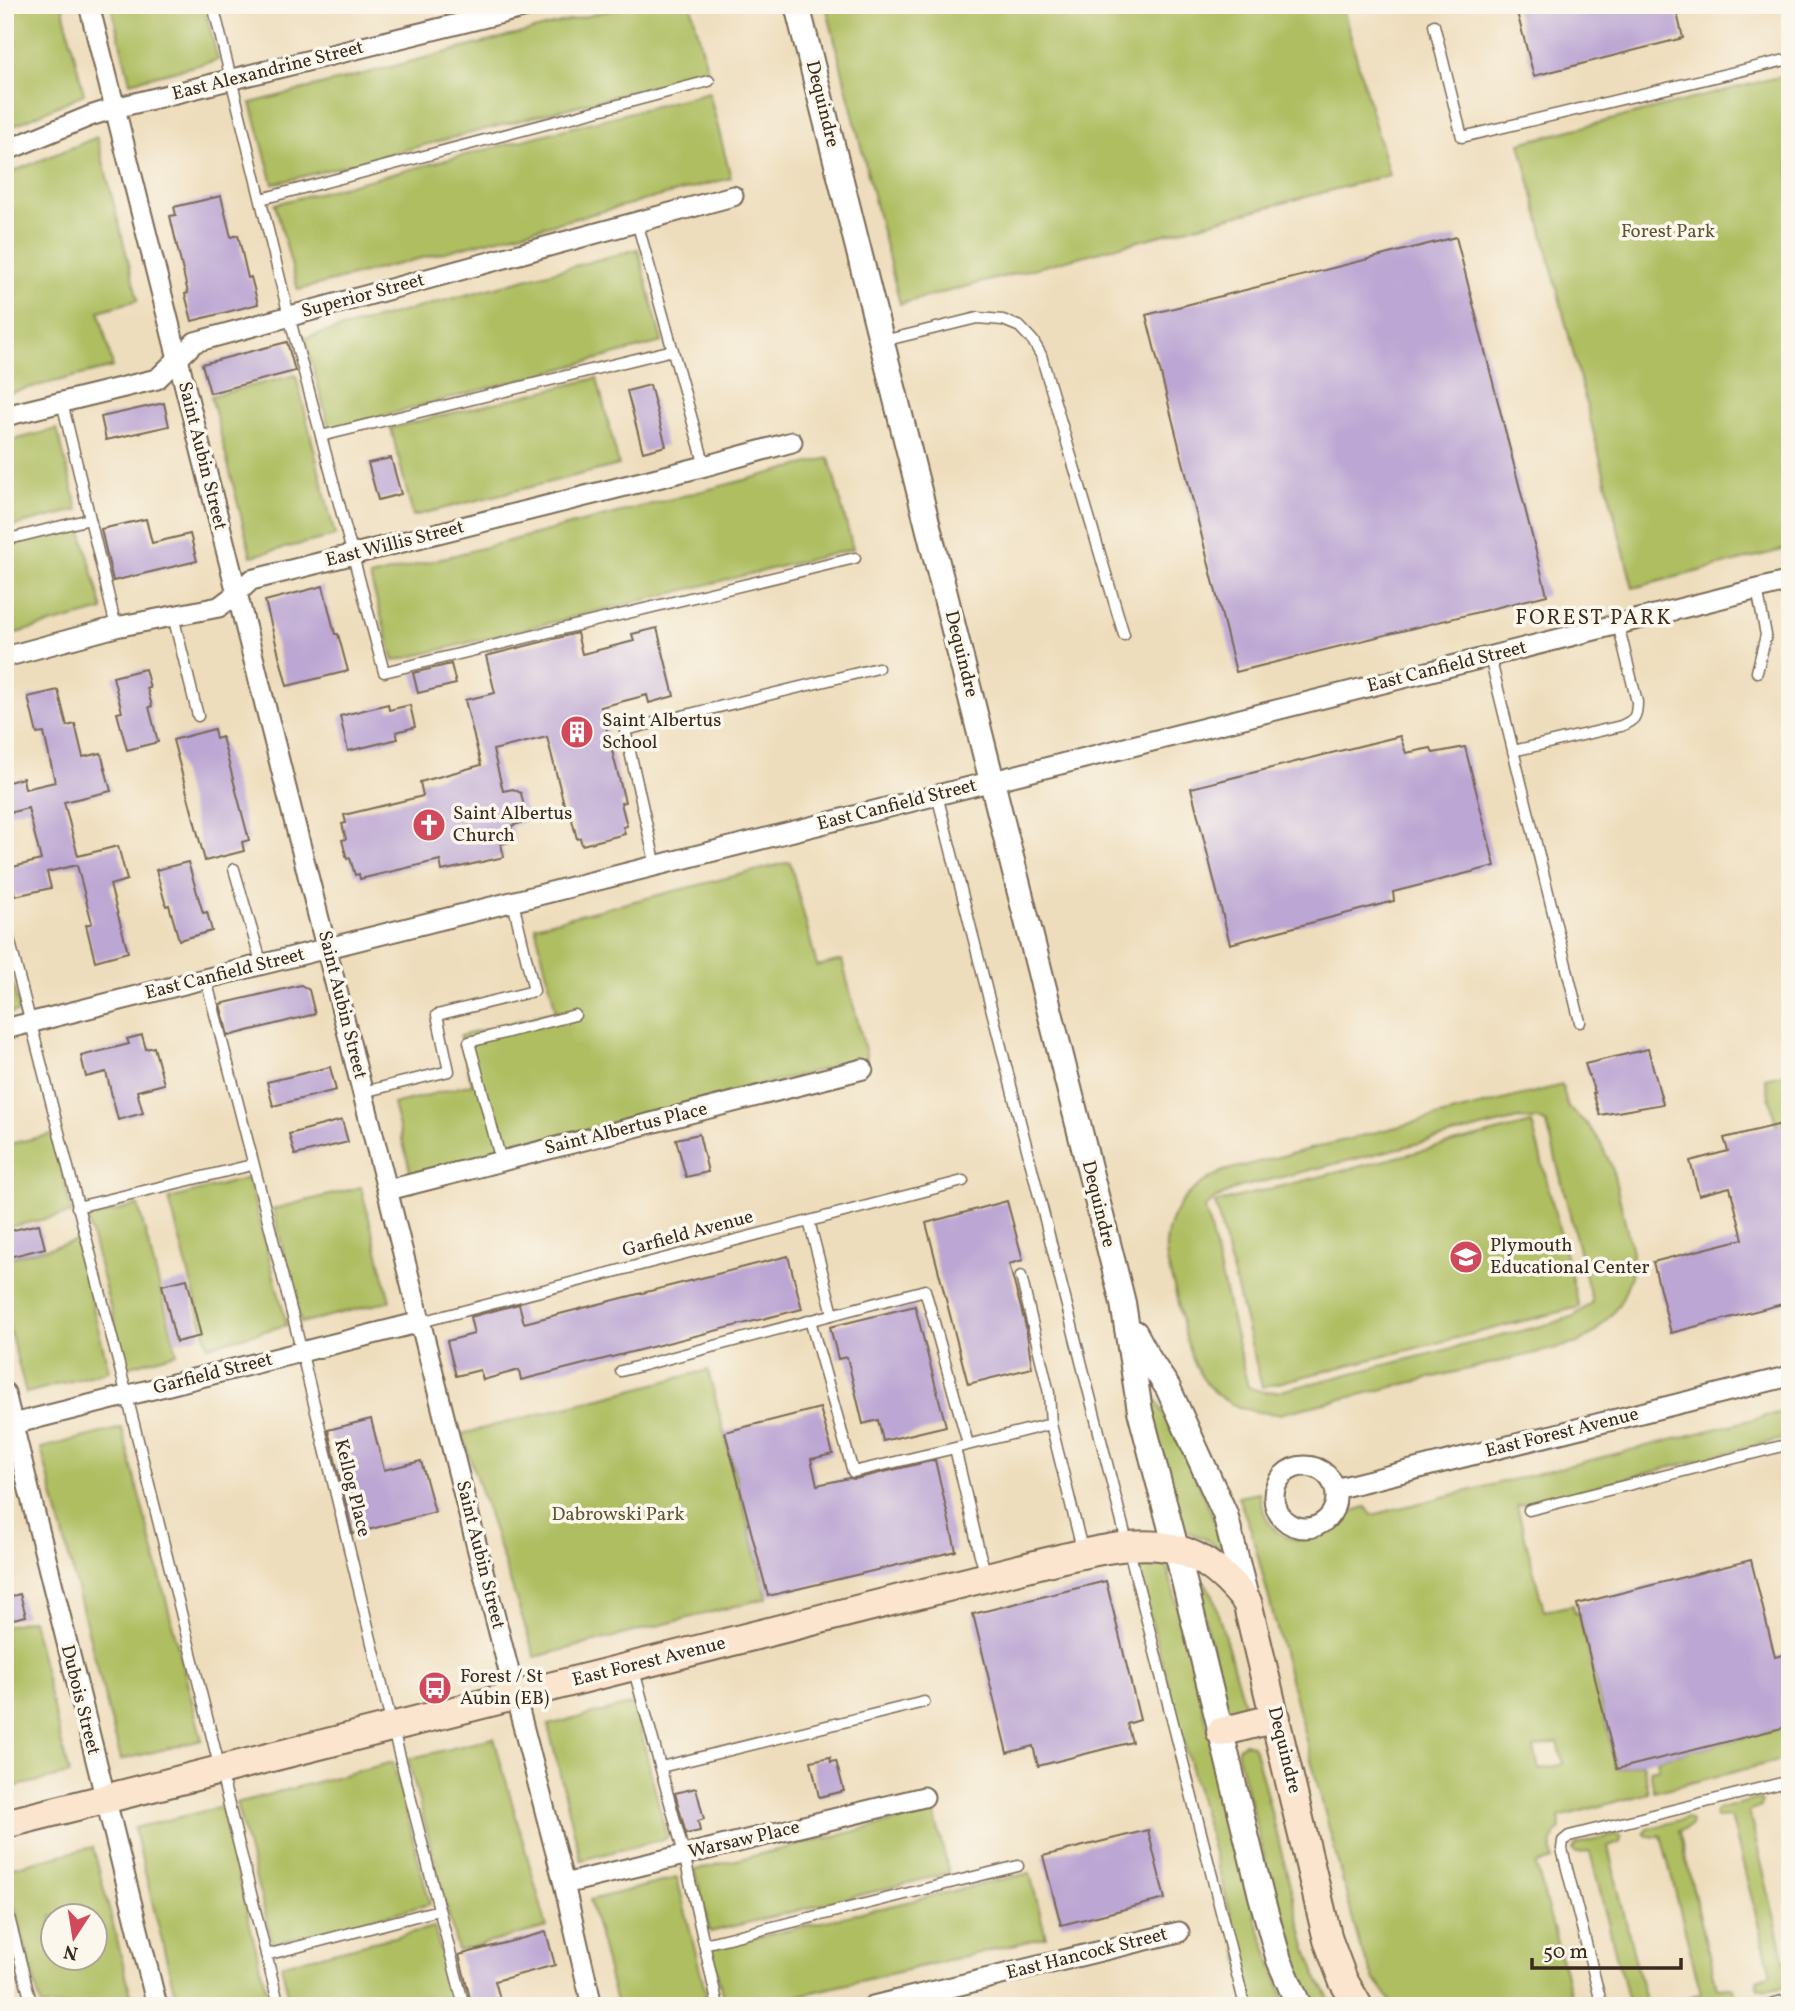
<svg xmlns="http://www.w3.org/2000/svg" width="1795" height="2011" font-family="Vollkorn,serif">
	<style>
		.green { fill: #aebe61; stroke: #747440; stroke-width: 2; fill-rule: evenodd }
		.building { fill: #bca6d3 }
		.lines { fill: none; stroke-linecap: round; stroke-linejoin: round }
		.service-casing { stroke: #7a6955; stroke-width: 13 }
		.minor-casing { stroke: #7a6955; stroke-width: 23 }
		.tertiary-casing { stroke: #7a6955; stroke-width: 28 }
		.secondary-casing { stroke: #7a6955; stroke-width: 32 }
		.service { stroke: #fff; stroke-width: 10 }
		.minor { stroke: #fff; stroke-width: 19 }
		.tertiary { stroke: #fff; stroke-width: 24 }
		.secondary { stroke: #fbe5cf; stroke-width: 28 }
		.labels { text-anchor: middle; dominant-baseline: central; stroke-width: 7; stroke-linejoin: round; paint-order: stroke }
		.street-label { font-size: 19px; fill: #3b2a1e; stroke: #fbf7ec }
		.park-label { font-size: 19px; fill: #5e5632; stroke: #fbf7ec }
		.poi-label { font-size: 19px; fill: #3b2a1e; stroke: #fbf7ec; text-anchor: start }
		.neighbourhood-label { font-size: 21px; letter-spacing: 2px; fill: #3b2a1e; stroke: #fbf7ec }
	</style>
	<rect width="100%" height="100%" fill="#fbf7ec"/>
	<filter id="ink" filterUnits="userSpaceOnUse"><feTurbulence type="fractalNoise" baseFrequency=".0143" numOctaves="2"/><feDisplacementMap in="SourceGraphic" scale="14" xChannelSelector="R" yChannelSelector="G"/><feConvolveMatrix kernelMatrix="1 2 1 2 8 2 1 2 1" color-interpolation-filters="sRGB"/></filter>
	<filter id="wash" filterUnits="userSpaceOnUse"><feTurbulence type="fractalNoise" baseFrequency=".00686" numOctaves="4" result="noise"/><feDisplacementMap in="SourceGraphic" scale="28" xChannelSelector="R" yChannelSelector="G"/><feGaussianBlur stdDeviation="1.57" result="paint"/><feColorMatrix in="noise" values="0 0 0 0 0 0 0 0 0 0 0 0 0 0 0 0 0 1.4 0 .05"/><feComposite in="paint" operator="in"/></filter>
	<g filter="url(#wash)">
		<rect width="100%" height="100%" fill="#eeddbc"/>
		<!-- green -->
		<path class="green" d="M5 5H62L84 94 5 130Z
			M111 5H204L218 60 130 82Z
			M630 5H691L708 72 273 184 251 103Z
			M826 5H1342L1389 175 900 304Z
			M1790 74V548L1633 588 1520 143Z
			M709 92 731 178 298 290 275 204Z
			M97 137 138 300 99 311 113 367 5 394V175Z
			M638 249 662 342 330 430 305 338Z
			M296 375 335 536 251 556 211 396Z
			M597 378 619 465 413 516 391 428Z
			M57 429 78 510 5 528V442Z
			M829 458 853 549 394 661 370 577Z
			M80 526 103 610 5 636V546Z
			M790 862 817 966 842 960 867 1058 411 1174 393 1104 472 1084 460 1036 556 1011 535 926Z
			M5 956 20 1011 5 1015Z
			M1790 1072V1122L1776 1125 1765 1078Z
			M1562 1085 1568 1107 1588 1125 1599 1140 1612 1167 1632 1252 1631 1276 1622 1299 1613 1313 1595 1332 1578 1343 1279 1414C1255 1413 1234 1409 1215 1393 1188 1368 1184 1328 1176 1295 1173 1281 1167 1267 1166 1253 1165 1243 1168 1226 1173 1217 1183 1194 1202 1182 1223 1171ZM1518 1119 1539 1120 1547 1124 1592 1302 1574 1316 1553 1323 1281 1391 1263 1392 1248 1387 1205 1208 1215 1199 1237 1188Z
			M1532 1123 1579 1307 1262 1387 1215 1203Z
			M53 1134 72 1213 5 1228V1145Z
			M248 1178 287 1325 208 1346 169 1199Z
			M361 1187 390 1301 301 1323 273 1209Z
			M138 1205 177 1353 126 1367 87 1219Z
			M76 1241 109 1371 26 1393 5 1312V1259Z
			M708 1370 767 1598 535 1657 462 1434Z
			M1143 1378H1146C1172 1434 1206 1490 1224 1549L1221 1550 1204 1538 1182 1530Z
			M1790 1410V1437L1517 1506 1544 1611 1573 1605 1575 1614 1579 1613 1617 1769 1643 1763 1649 1793 1559 1817 1561 1829C1549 1838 1551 1847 1553 1860L1536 1865 1574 2006H1394L1375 1980 1360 1947 1251 1530 1238 1497 1259 1493C1263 1516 1272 1537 1298 1540 1308 1540 1317 1539 1325 1534 1344 1522 1341 1513 1366 1507L1372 1515ZM1558 1742 1563 1764 1539 1770 1534 1748Z
			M122 1428 202 1740 121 1760 41 1448Z
			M1152 1563 1167 1566 1257 1922 1287 2006H1249L1233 1923 1136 1565Z
			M1193 1575 1205 1584 1213 1595 1245 1708 1229 1715Z
			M32 1620 69 1774 5 1789V1626Z
			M634 1704 667 1838 581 1860 548 1725Z
			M1790 1726V1758L1654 1792 1650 1770 1659 1768 1657 1759Z
			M494 1738 547 1927 458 1951 408 1759Z
			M1244 1743 1253 1745 1255 1750 1305 1943 1316 1975 1333 2006H1313L1296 1970 1282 1928 1238 1755C1237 1748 1238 1746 1244 1743Z
			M393 1762 430 1904 273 1944 236 1803Z
			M1757 1799 1762 1802 1761 1807 1749 1812 1787 1969H1790V1985L1767 1990 1758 1988 1757 1979 1771 1974 1731 1817 1716 1818 1714 1814 1717 1810Z
			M221 1807 270 2006H178L134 1828Z
			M934 1812 949 1873 710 1932 695 1870Z
			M1687 1818 1692 1821 1691 1826 1679 1831 1717 1988 1730 1987 1734 1988 1735 1993 1729 2002 1713 2006H1688L1687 1998 1701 1993 1661 1835 1653 1838 1647 1836 1644 1833 1647 1829Z
			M1616 1834 1621 1837 1620 1843 1608 1847 1646 2005 1659 2003 1663 2006H1629L1590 1852 1575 1853 1573 1850 1576 1845Z
			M93 1847 134 2006H41L5 1869ZM52 1916H94V1958H52Z
			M1030 1873 1046 1937 754 2006H725L711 1948Z
			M677 1878 709 2006H617L590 1900Z
			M434 1927 454 2006H291L281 1965Z"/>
		<g id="blocks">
			<!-- building -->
			<path class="building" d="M1515 5H1675L1683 38 1534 76Z
				M221 196 231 237 238 235 248 278 251 277 258 304 192 321 185 294 188 293 170 216 176 215 174 207Z
				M1456 237 1547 595 1236 672 1146 315Z
				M287 342 295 371 210 393 202 364Z
				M650 385 666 446 643 452 627 391Z
				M164 403 169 426 106 440 101 417Z
				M391 458 401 494 378 500 368 463Z
				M146 519 152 543 190 534 197 561 113 581 101 529Z
				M323 586 335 634H338L348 671 287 686 265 601Z
				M657 628 674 696 649 703 647 695 601 707 625 802 621 803 627 826 623 827 625 834 582 845 580 838 577 839 571 816H567L547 737 493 750 503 791 513 789 521 793 526 816 521 823 511 826 515 841 501 844 504 857 442 871 440 860 360 879 359 874 355 875 350 858 347 859 342 840 346 839 342 824 346 823 344 815 423 796 420 782 481 765 465 700 495 693 486 656 577 633 582 654 634 641 632 634Z
				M451 664 456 684 418 693 413 673Z
				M145 669 150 688H147L152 706 149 707 158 742 127 750 117 713 122 712 113 677Z
				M58 690 67 726 75 724 83 757 101 753 111 791 64 802 78 856 118 846 127 880 110 885 128 952 95 961 86 925 92 923 77 865 47 872 51 888 15 896 9 868 41 860 28 808 5 814V783L23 778 25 789 55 782 44 733 37 734 28 697Z
				M388 704 389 710 410 705 415 727 396 732 398 739 348 751 340 716Z
				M214 729 216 739 222 737 249 840 242 842 244 851 205 861 173 740Z
				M1400 736 1406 753 1431 748 1433 753 1465 747 1495 866 1393 892 1394 901 1230 944 1191 788Z
				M188 862 203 913 207 912 212 931 179 940 169 905 166 906 156 870Z
				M301 985 309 990 315 1014 228 1036 220 1004Z
				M142 1035 146 1049 154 1047 164 1084 137 1091 143 1113 118 1120 106 1072 86 1077 81 1056 129 1044 127 1039Z
				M1648 1049 1663 1104 1600 1115 1593 1093H1595L1585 1064Z
				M330 1067 336 1090 273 1106 267 1082Z
				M342 1120 348 1142 295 1155 289 1134Z
				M1790 1122V1302L1671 1333 1653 1262 1743 1239 1730 1187 1699 1195 1690 1161 1728 1151 1724 1138Z
				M699 1134 708 1172 686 1177 676 1139Z
				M1007 1201 1023 1260 1009 1264 1026 1327 1032 1368 968 1384 926 1223Z
				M39 1224 45 1248 5 1258V1232Z
				M788 1256 802 1309 521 1380 519 1370 483 1380 480 1370 456 1376 447 1341 474 1334 470 1317 519 1304 524 1323Z
				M187 1279 201 1336 176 1342 162 1285Z
				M915 1306 946 1426 883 1441 878 1420 863 1424 847 1357 838 1359 830 1327Z
				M820 1408 833 1454 811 1459 817 1485 849 1478 855 1479 935 1460 956 1551 768 1596 725 1432Z
				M371 1419 384 1470 421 1461 435 1512 353 1534 328 1430Z
				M1751 1560 1775 1657 1790 1653V1726L1617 1769 1577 1604Z
				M1106 1581 1140 1720 1127 1724 1132 1742 1038 1766 1033 1746 1007 1753 973 1614Z
				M20 1594 26 1616 5 1621V1598Z
				M830 1757 831 1762 836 1761 844 1791 819 1797 811 1761Z
				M696 1788 704 1819 698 1821 700 1831 686 1834 675 1793Z
				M1148 1830 1165 1899 1061 1925 1043 1856Z
				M546 1932 555 1965 495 1981 502 2006H472L459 1955Z"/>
		</g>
	</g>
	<g filter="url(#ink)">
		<use href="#blocks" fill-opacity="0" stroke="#7a6955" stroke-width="2"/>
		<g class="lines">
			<defs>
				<path id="service" d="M213 5 289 316 384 672 855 558
					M1434 25 1462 137 1790 59
					M261 199 709 81
					M637 222 705 466
					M883 341 977 318 1003 320 1020 327 1033 341 1041 355 1124 635
					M62 402 116 627
					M321 436 673 350
					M5 540 90 519
					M173 616 198 716
					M1490 657 1580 1022
					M1757 672 1766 635 1757 589
					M1513 751 1621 726C1634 720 1637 718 1637 702L1618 624
					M937 795 1245 2006
					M656 866 625 730 878 668
					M234 869 262 965
					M5 923 127 1396 279 2006
					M206 979 296 1329 392 1726 464 2006
					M363 1092 449 1071 437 1015 534 991 513 902
					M501 1161 469 1042 575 1015
					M77 1207 252 1165
					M809 1221 833 1314
					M1021 1276 1049 1393 1051 1424
					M810 1320 853 1472 955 1448
					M421 1322 963 1181
					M621 1371 925 1290 968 1444
					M1529 1510 1790 1444
					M986 1575 979 1551 955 1448 1051 1424 1083 1553
					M633 1667 684 1854 718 2006
					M661 1767 924 1702
					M5 1902 32 2006
					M704 1944 1018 1866
					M266 1955 439 1910
					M1602 2006 1562 1849 1563 1841 1569 1836 1790 1781
					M1764 2006 1790 1999"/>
				<path id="minor" d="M89 5 481 1563 564 1884 592 2006
					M5 151 90 116 115 108 535 5
					M5 416 157 379 195 342 733 196
					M5 657 116 627 219 607 236 594 251 580 705 466 792 442
					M5 1029 1790 581
					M388 1190 863 1069
					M5 1393 157 2006
					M5 1426 421 1322
					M1274 1497a31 31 0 1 1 62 0a31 31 0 1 1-62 0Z
					M1335 1489 1790 1376
					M564 1884 924 1797
					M873 2006 1179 1932"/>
				<path id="tertiary" d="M797 5 1123 1303 1140 1411 1176 1548 1261 1896 1279 1960 1299 2006
					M1135 1333 1150 1361 1168 1388 1225 1514 1247 1602"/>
				<path id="secondary" d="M1221 1732 1276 1718
					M5 1824 1063 1558C1143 1540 1191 1531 1247 1602L1328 1940 1343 1980 1358 2006"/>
			</defs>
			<!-- service casing -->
			<use href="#service" class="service-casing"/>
			<!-- minor casing -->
			<use href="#minor" class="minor-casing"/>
			<!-- tertiary casing -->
			<use href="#tertiary" class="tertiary-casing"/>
			<!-- secondary casing -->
			<use href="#secondary" class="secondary-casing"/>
			<!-- service -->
			<use href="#service" class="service"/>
			<!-- minor -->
			<use href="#minor" class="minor"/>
			<!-- tertiary -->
			<use href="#tertiary" class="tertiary"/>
			<!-- secondary -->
			<use href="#secondary" class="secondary"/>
		</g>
	</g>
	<!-- icons -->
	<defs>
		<symbol id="building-disc" viewBox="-11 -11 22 22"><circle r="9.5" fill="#d1495b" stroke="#fbf7ec"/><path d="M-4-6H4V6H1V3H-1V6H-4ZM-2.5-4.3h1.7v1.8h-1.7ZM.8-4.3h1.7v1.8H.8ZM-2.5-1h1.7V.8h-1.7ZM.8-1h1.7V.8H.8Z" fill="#fff"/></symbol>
		<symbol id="church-disc" viewBox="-11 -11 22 22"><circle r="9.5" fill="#d1495b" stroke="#fbf7ec"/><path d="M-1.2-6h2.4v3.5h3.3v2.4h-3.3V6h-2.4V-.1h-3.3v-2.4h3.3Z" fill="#fff"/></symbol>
		<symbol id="school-disc" viewBox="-11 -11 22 22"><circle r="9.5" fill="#d1495b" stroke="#fbf7ec"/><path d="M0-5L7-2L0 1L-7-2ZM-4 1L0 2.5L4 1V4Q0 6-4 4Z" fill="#fff"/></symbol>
		<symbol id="bus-disc" viewBox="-11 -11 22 22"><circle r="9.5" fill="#d1495b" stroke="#fbf7ec"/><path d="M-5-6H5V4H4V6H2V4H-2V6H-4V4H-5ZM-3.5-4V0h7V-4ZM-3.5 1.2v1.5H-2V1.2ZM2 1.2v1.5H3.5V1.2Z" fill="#fff"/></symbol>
	</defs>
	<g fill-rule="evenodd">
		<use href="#building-disc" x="558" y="713" width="38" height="38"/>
		<use href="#church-disc" x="410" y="806" width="38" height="38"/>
		<use href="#school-disc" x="1447" y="1238" width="38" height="38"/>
		<use href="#bus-disc" x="416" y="1669" width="38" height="38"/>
	</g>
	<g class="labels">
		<!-- street labels -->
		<g class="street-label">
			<text transform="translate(268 71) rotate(-14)">East Alexandrine Street</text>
			<text transform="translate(822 104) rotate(76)">Dequindre</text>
			<text transform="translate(363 296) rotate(-15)">Superior Street</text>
			<text transform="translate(202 456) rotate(76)">Saint Aubin Street</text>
			<text transform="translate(395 544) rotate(-14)">East Willis Street</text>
			<text transform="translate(961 654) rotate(76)">Dequindre</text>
			<text transform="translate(1447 667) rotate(-14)">East Canfield Street</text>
			<text transform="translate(897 805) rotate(-14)">East Canfield Street</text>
			<text transform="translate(225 974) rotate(-14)">East Canfield Street</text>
			<text transform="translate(342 1005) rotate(76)">Saint Aubin Street</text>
			<text transform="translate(626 1129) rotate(-14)">Saint Albertus Place</text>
			<text transform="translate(1098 1204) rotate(76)">Dequindre</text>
			<text transform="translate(688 1234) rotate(-15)">Garfield Avenue</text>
			<text transform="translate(213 1374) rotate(-14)">Garfield Street</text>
			<text transform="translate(1562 1433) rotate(-14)">East Forest Avenue</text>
			<text transform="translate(352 1488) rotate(76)">Kellog Place</text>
			<text transform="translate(480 1555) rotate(76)">Saint Aubin Street</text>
			<text transform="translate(649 1662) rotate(-14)">East Forest Avenue</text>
			<text transform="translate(80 1700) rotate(76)">Dubois Street</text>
			<text transform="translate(1284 1750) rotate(76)">Dequindre</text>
			<text transform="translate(744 1840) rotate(-13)">Warsaw Place</text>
			<text transform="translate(1087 1954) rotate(-14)">East Hancock Street</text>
		</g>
		<!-- park labels -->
		<g class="park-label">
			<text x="1668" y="232">Forest Park</text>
			<text x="618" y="1515">Dabrowski Park</text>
		</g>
		<!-- poi labels -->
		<g class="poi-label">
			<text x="602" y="721">Saint Albertus<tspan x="602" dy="22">School</tspan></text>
			<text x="453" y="814">Saint Albertus<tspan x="453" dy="22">Church</tspan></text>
			<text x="1490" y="1246">Plymouth<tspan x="1490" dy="22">Educational Center</tspan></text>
			<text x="460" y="1677">Forest / St<tspan x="460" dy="22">Aubin (EB)</tspan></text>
		</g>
		<!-- neighbourhood labels -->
		<g class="neighbourhood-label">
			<text x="1594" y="618">FOREST PARK</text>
		</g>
	</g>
	<!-- margin -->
	<rect width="1795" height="2011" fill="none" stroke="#fbf7ec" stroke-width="28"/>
	<!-- north arrow -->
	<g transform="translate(74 1937) rotate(192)"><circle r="33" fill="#fbf7ec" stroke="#aea59a" stroke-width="2"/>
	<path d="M0-5L12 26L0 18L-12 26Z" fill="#d1495b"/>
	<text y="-10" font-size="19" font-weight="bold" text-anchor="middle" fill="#3b2a1e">N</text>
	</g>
	<!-- scale -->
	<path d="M1532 1958v10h149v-10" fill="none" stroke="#3b2a1e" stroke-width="3.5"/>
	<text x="1543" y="1958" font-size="21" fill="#3b2a1e" stroke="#fbf7ec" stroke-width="5" paint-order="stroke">50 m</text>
</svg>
